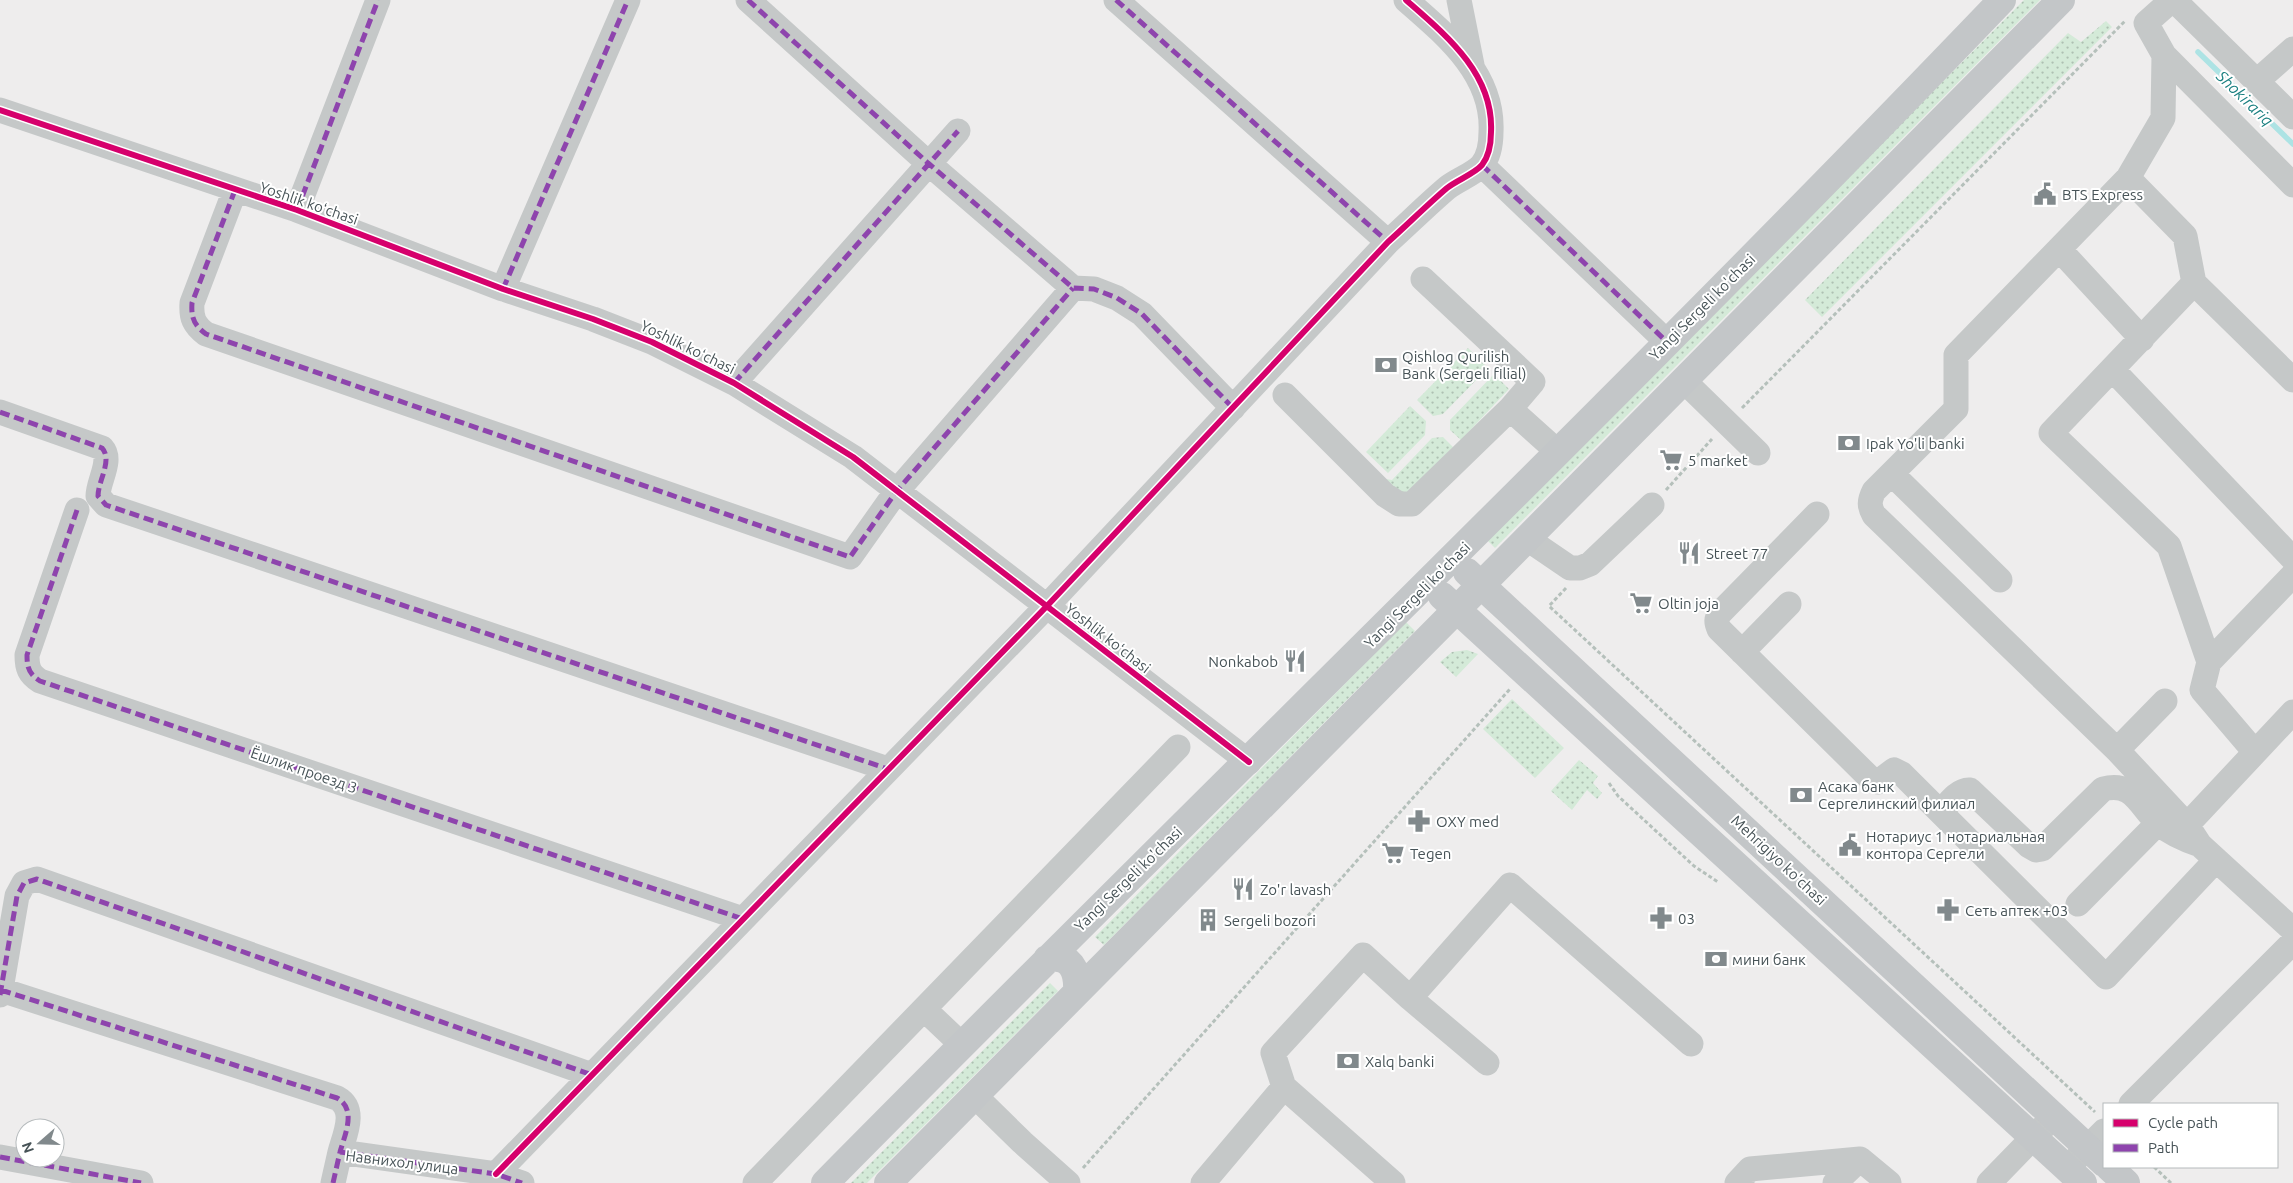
<svg xmlns="http://www.w3.org/2000/svg" width="2293" height="1183" font-family="Ubuntu,sans-serif">
	<style>
		.grass { fill: url(#grass-dots) }
		.lines { fill: none; stroke-linecap: round; stroke-linejoin: round }
		.stream { stroke: #ade3e4; stroke-width: 5.5 }
		.path { stroke: #b5c0bb; stroke-width: 3; stroke-dasharray: 4 2.5; stroke-linecap: butt }
		.minor { stroke: #c5c8c8; stroke-width: 25 }
		.major { stroke: #c3c6c8; stroke-width: 28 }
		.quiet { stroke: #8e44ad; stroke-width: 5; stroke-dasharray: 10 5; stroke-linecap: butt }
		.cycleway-casing { stroke: #fff; stroke-width: 9 }
		.cycleway { stroke: #d6006c; stroke-width: 6 }
		.labels { text-anchor: middle; dominant-baseline: central; stroke-width: 4; stroke-linejoin: round; paint-order: stroke }
		.poi-label { font-size: 15px; fill: #475357; stroke: #fff; text-anchor: start }
		.street-label { font-size: 15px; fill: #475357; stroke: #fff }
		.water-label { font-size: 16px; font-style: italic; fill: #1b8081; stroke: #fff }
	</style>
	<defs>
		<pattern id="grass-dots" width="8" height="8" patternUnits="userSpaceOnUse" patternTransform="scale(1.25)"><rect width="8" height="8" fill="#d4ead8"/><path d="M2 2h.1M6 6h.1" fill="none" stroke="#aec0b2" stroke-width="1.8" stroke-linecap="round"/></pattern>
	</defs>
	<rect width="100%" height="100%" fill="#eeeded"/>
	<!-- grass -->
	<path class="grass" d="M2024 0H2040L1495 548 1487 540Z
		M2106 21 2112 27 1822 317 1805 300 2068 33 2081 42Z
		M1468 348 1488 368 1443 414 1433 416 1417 400Z
		M1494 374 1509 389 1461 440 1450 430V420Z
		M1410 406 1426 421 1425 435 1388 473 1366 452Z
		M1443 437 1453 447 1410 492 1401 494 1386 479 1392 480 1432 438Z
		M1406 622 1415 631 1104 945 1095 937Z
		M1467 650 1478 654 1456 677 1440 662 1452 652Z
		M1512 699 1564 748 1535 778 1483 729Z
		M1579 760 1598 776 1593 783 1602 793 1597 799 1587 790 1572 810 1551 791Z
		M1050 983 1058 991 867 1183H851Z"/>
	<g class="lines">
		<!-- stream -->
		<path class="stream" d="M2198 52 2293 144"/>
		<!-- path -->
		<path class="path" d="M1742 408 2125 21
			M1666 490 1712 439
			M1566 588 1549 606 2095 1112
			M1609 783 1618 796 1694 866 1718 882
			M2154 1167 2171 1183
			M1083 1168 1510 689"/>
		<!-- minor -->
		<path class="minor" d="M748 0 928 163 1073 288 1094 289 1117 298 1142 314 1233 408
			M1116 0 1388 242
			M1459 0 1472 65
			M2172 0 2146 23 2164 55 2293 185
			M2174 0 2293 117
			M2164 55 2163 118 2128 178 1956 355V409L1874 491C1869 501 1869 506 1874 515L2117 750 2187 825
			M2257 81 2293 49
			M0 110 297 210 503 289 593 319 652 342 734 383 853 457 1249 762
			M1482 165 1667 342
			M2128 178 2185 236 2194 283
			M235 190 192 303C191 318 194 325 206 334L850 557 896 492 1073 288
			M297 210 378 0
			M2059 249 2142 339
			M1423 279 1533 382 1510 409
			M503 289 628 0
			M2112 369 2293 559
			M1683 380 1758 453
			M734 383 958 131
			M1285 395 1385 495 1399 504H1412L1510 409 1558 452
			M0 412 102 448C113 460 98 481 98 496L106 505 888 769
			M1892 474 2000 580
			M77 510 27 655C27 668 29 674 40 681L743 919
			M1817 514 1720 613C1716 619 1716 622 1719 629L1871 779 1878 782 1894 770 1902 774 2106 977 2216 860
			M1526 538 1570 568H1580L1590 564 1652 505
			M1742 652 1789 604
			M2209 662 2293 575
			M2293 712 2187 825 2200 845 2293 930
			M2117 750 2165 701
			M2254 751 2202 690 2209 662 2169 546 2051 433 2194 283 2293 380
			M1941 812C1948 804 1958 789 1970 790L2029 846 2036 850 2042 849 2103 789C2134 781 2139 806 2159 824 2171 834 2185 840 2200 845
			M2078 904 2158 823
			M1 990 337 1098C357 1109 345 1134 340 1152
			M0 995 17 896 24 883 37 879 592 1075
			M1410 998 1487 1063
			M924 1009 962 1045
			M974 1095 1022 1142 1068 1183
			M2131 1104 2293 942
			M0 1157 141 1183
			M2067 1168 2104 1131
			M496 1174 1047 606 1388 242C1408 224 1427 205 1447 188 1457 180 1474 174 1482 165 1489 156 1491 143 1491 132 1494 74 1446 35 1406 0
			M333 1183 340 1152 496 1174 522 1183
			M755 1183 1178 747
			M1203 1183 1284 1087
			M1393 1183 1284 1087 1273 1053 1363 955 1410 998 1510 885 1691 1044
			M1737 1183 1750 1169 1860 1159 1889 1183
			M1835 1183 1860 1159
			M1989 1183 2054 1116"/>
		<!-- major -->
		<path class="major" d="M1467 572 2104 1163
			M1442 596 2083 1183
			M1047 959C1070 953 1078 970 1077 991
			M2109 1167 2126 1183
			M825 1183C1216 787 1617 402 2002 0
			M888 1183 2061 0"/>
		<!-- quiet -->
		<path class="quiet" d="M748 0 928 163 1073 288 1094 289 1117 298 1142 314 1233 408
			M1116 0 1388 242
			M1482 165 1667 342
			M235 190 192 303C191 318 194 325 206 334L850 557 896 492 1073 288
			M297 210 378 0
			M503 289 628 0
			M734 383 958 131
			M0 412 102 448C113 460 98 481 98 496L106 505 888 769
			M77 510 27 655C27 668 29 674 40 681L743 919
			M1 990 337 1098C357 1109 345 1134 340 1152
			M0 995 17 896 24 883 37 879 592 1075
			M0 1157 141 1183
			M333 1183 340 1152 496 1174 522 1183"/>
		<defs>
			<path id="cycleway" d="M0 110 297 210 503 289 593 319 652 342 734 383 853 457 1249 762
				M496 1174 1047 606 1388 242C1408 224 1427 205 1447 188 1457 180 1474 174 1482 165 1489 156 1491 143 1491 132 1494 74 1446 35 1406 0"/>
		</defs>
		<!-- cycleway casing -->
		<use href="#cycleway" class="cycleway-casing"/>
		<!-- cycleway -->
		<use href="#cycleway" class="cycleway"/>
	</g>
	<!-- icons -->
	<defs>
		<symbol id="civic-bare" viewBox="-9 -9 18 18"><path d="M-.6-6.5H3V-4.5H.6V-3L4-1V1h2V6H-6V1h2V-1L-.6-3ZM-1.2 2.5V6h2.4V2.5Z" fill="#81898c" stroke="#fff" stroke-width="2.5" paint-order="stroke"/></symbol>
		<symbol id="bank-bare" viewBox="-9 -9 18 18"><path d="M-6-4H6V4H-6ZM0-2.3a2.3 2.3 0 1 0 0 4.6a2.3 2.3 0 1 0 0-4.6Z" fill="#81898c" stroke="#fff" stroke-width="2.5" paint-order="stroke"/></symbol>
		<symbol id="supermarket-bare" viewBox="-9 -9 18 18"><path d="M-6-5.5h2.5l.6 2H6L4.5 2H-2.5L-4.4-4H-6ZM-1.5 3.2a1.3 1.3 0 1 0 .1 0ZM3 3.2a1.3 1.3 0 1 0 .1 0Z" fill="#81898c" stroke="#fff" stroke-width="2.5" paint-order="stroke"/></symbol>
		<symbol id="restaurant-bare" viewBox="-9 -9 18 18"><path d="M-5-6h1v4h1v-4h1v4h1v-4h1v5L-1.5 .5V6h-2V.5L-5-1ZM5-6V6H3V1.5H1.5Q1.5-4 5-6Z" fill="#81898c" stroke="#fff" stroke-width="2.5" paint-order="stroke"/></symbol>
		<symbol id="pharmacy-bare" viewBox="-9 -9 18 18"><path d="M-2-6h4v4h4v4h-4v4h-4v-4h-4v-4h4Z" fill="#81898c" stroke="#fff" stroke-width="2.5" paint-order="stroke"/></symbol>
		<symbol id="building-bare" viewBox="-9 -9 18 18"><path d="M-4-6H4V6H1V3H-1V6H-4ZM-2.5-4.3h1.7v1.8h-1.7ZM.8-4.3h1.7v1.8H.8ZM-2.5-1h1.7V.8h-1.7ZM.8-1h1.7V.8H.8Z" fill="#81898c" stroke="#fff" stroke-width="2.5" paint-order="stroke"/></symbol>
	</defs>
	<g fill-rule="evenodd">
		<use href="#civic-bare" x="2029" y="178" width="32" height="32"/>
		<use href="#bank-bare" x="1370" y="349" width="32" height="32"/>
		<use href="#bank-bare" x="1833" y="427" width="32" height="32"/>
		<use href="#supermarket-bare" x="1655" y="444" width="32" height="32"/>
		<use href="#restaurant-bare" x="1673" y="537" width="32" height="32"/>
		<use href="#supermarket-bare" x="1625" y="587" width="32" height="32"/>
		<use href="#restaurant-bare" x="1279" y="645" width="32" height="32"/>
		<use href="#bank-bare" x="1785" y="779" width="32" height="32"/>
		<use href="#pharmacy-bare" x="1403" y="805" width="32" height="32"/>
		<use href="#civic-bare" x="1834" y="829" width="32" height="32"/>
		<use href="#supermarket-bare" x="1377" y="837" width="32" height="32"/>
		<use href="#restaurant-bare" x="1227" y="873" width="32" height="32"/>
		<use href="#pharmacy-bare" x="1932" y="894" width="32" height="32"/>
		<use href="#pharmacy-bare" x="1645" y="902" width="32" height="32"/>
		<use href="#building-bare" x="1192" y="904" width="32" height="32"/>
		<use href="#bank-bare" x="1700" y="943" width="32" height="32"/>
		<use href="#bank-bare" x="1332" y="1045" width="32" height="32"/>
	</g>
	<g class="labels">
		<!-- poi labels -->
		<g class="poi-label">
			<text x="2062" y="194">BTS Express</text>
			<text x="1402" y="356">Qishlog Qurilish<tspan x="1402" dy="17">Bank (Sergeli filial)</tspan></text>
			<text x="1866" y="443">Ipak Yo'li banki</text>
			<text x="1688" y="460">5 market</text>
			<text x="1706" y="553">Street 77</text>
			<text x="1658" y="603">Oltin joja</text>
			<text x="1278" y="661" text-anchor="end">Nonkabob</text>
			<text x="1818" y="786">Асака банк<tspan x="1818" dy="17">Сергелинский филиал</tspan></text>
			<text x="1436" y="821">OXY med</text>
			<text x="1866" y="836">Нотариус 1 нотариальная<tspan x="1866" dy="17">контора Сергели</tspan></text>
			<text x="1410" y="853">Tegen</text>
			<text x="1260" y="889">Zo'r lavash</text>
			<text x="1965" y="910">Сеть аптек +03</text>
			<text x="1678" y="918">03</text>
			<text x="1224" y="920">Sergeli bozori</text>
			<text x="1732" y="959">мини банк</text>
			<text x="1365" y="1061">Xalq banki</text>
		</g>
		<!-- street labels -->
		<g class="street-label">
			<text transform="translate(309 203) rotate(19)">Yoshlik koʻchasi</text>
			<text transform="translate(1702 307) rotate(-45)">Yangi Sergeli ko'chasi</text>
			<text transform="translate(688 347) rotate(26)">Yoshlik koʻchasi</text>
			<text transform="translate(1417 595) rotate(-45)">Yangi Sergeli ko'chasi</text>
			<text transform="translate(1108 638) rotate(38)">Yoshlik koʻchasi</text>
			<text transform="translate(304 770) rotate(19)">Ёшлик проезд 3</text>
			<text transform="translate(1779 860) rotate(43)">Mehrigiyo ko'chasi</text>
			<text transform="translate(1128 879) rotate(-44)">Yangi Sergeli ko'chasi</text>
			<text transform="translate(402 1162) rotate(7)">Навнихол улица</text>
		</g>
		<!-- water labels -->
		<g class="water-label">
			<text transform="translate(2245 98) rotate(44)">Shokirariq</text>
		</g>
	</g>
	<!-- legend -->
	<rect x="2103" y="1103" width="175" height="65" fill="#ffffff" stroke="#b5babc"/>
	<rect x="2113" y="1119" width="25" height="8" fill="#d6006c" stroke="#b5babc"/>
	<text x="2148" y="1128" font-size="15" fill="#475357">Cycle path</text>
	<rect x="2113" y="1144" width="25" height="8" fill="#8e44ad" stroke="#b5babc"/>
	<text x="2148" y="1153" font-size="15" fill="#475357">Path</text>
	<!-- north arrow -->
	<g transform="translate(40 1143) rotate(250)"><circle r="24" fill="#ffffff" stroke="#b5babc"/>
	<path d="M0-4L9 19L0 12L-9 19Z" fill="#81898c"/>
	<text y="-8" font-size="14" font-weight="bold" text-anchor="middle" fill="#475357">N</text>
	</g>
</svg>
